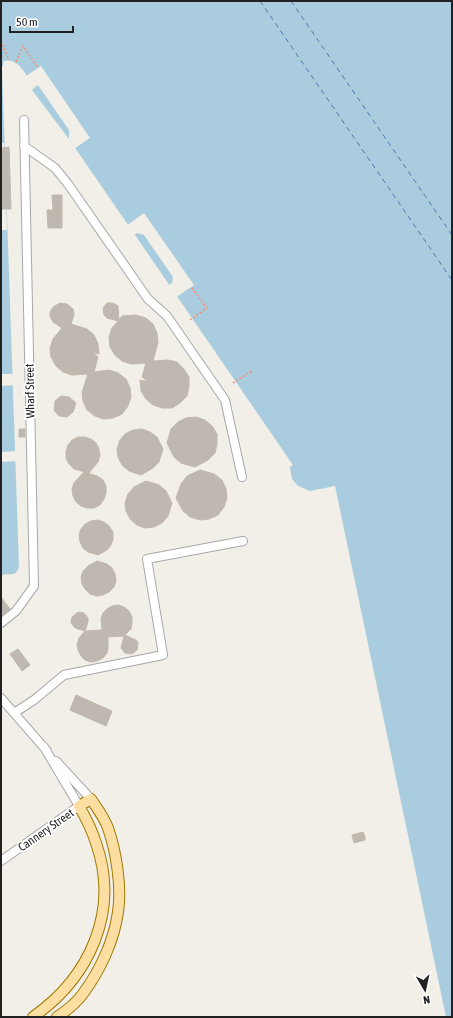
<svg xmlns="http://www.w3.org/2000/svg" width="453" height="1018" font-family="'Asap Condensed',sans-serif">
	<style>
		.water { fill: #a9cddf }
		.pier { fill: #f1efe8 }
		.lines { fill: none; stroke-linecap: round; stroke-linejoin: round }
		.ferry { stroke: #4c75b3; stroke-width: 1; stroke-dasharray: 5 4; stroke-linecap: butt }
		.building { fill: #beb8b1; stroke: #c3b8aa }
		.minor-casing { stroke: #a8a8a8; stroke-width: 10 }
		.major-casing { stroke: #9e7900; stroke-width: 12 }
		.path { stroke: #fa8c70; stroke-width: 1.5; stroke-dasharray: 2 2; stroke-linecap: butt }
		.minor { stroke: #fff; stroke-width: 8 }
		.major { stroke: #fcdea2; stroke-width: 10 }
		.labels { text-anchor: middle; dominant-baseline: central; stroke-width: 3.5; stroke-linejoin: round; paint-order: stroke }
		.street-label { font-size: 12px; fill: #212121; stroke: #fff }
	</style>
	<rect width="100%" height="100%" fill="#f1efe8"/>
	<!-- water -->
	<path class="water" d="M1 1H452V1017H446L335 486 310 491 298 486 292 479 290 467 293 465 69 139 32 90 34 88C27 77 19 57 4 61L2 68 19 567C16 577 10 573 1 575Z"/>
	<!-- pier -->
	<path class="pier" d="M41 66 90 138 75 148 69 139V130L38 85 34 88 26 76Z
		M1 143H4L7 230H1Z
		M144 213 194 285 175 298 168 286 172 283 173 277 144 235 137 233 133 236 126 226Z
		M1 374H14L15 385 1 386Z
		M1 426 2 452 17 451V461L1 462Z"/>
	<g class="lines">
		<!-- ferry -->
		<path class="ferry" d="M260 1 452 280
			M291 1 452 235"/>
	</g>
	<!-- building -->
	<path class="building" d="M9 147 11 209H1V148Z
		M52 195H62V228H48L47 210H53Z
		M60 303 67 304 73 309 74 315 71 324 87 329 94 335 98 344 99 354 93 352 98 357 94 372 109 370 118 373 126 379 130 388 131 397 128 406 122 414 113 418 104 419 95 416 87 410 83 401 82 392 88 374 72 375 63 372 56 366 51 357 50 348 53 339 62 328 53 322 50 316V312L53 307Z
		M107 303H113L118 306 119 320 122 316 136 315 146 318 153 324 157 333 158 342 153 361 168 360 177 362 184 369 189 377V387L187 396 180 403 172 408H162L153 405 146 399 141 391 140 380 148 382 142 377 146 363 131 364 122 361 115 355 110 347 109 337 112 328 118 321 107 318 104 315 103 308Z
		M61 396 69 397 76 403 73 412 67 417 59 416 54 410 55 401Z
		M196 417 205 420 212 426 217 434V444L215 453 208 460 195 467 181 463 174 457 167 443 171 429 178 422 186 418Z
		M19 429H25V437H19Z
		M142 429 150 432 157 437 163 449 159 462 153 468 141 475 129 471 122 465 118 457 117 449 120 440 125 434 133 430Z
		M78 437H85L91 439 96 443 99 449 100 456 98 462 89 473 74 469 69 464 66 458V452L68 445 72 440Z
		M200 470 214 474 222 480 226 489 227 498 224 507 218 515 209 519 200 520 190 517 183 511 176 498 181 484 187 476Z
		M84 472 97 476 103 480 106 486V493L104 499 100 505 94 508H87L81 506 76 502 73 496 72 489 74 483Z
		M146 481 159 485 166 491 172 503 168 516 162 523 154 527 145 528 137 525 130 519 126 511 125 503 128 494 134 487Z
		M98 520 104 522 109 526 113 532V539L111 545 107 550 98 555 88 552 83 548 80 542 79 535 81 529 85 524 91 521Z
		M97 561 107 564 112 568 115 574 116 581 114 587 109 592 103 595 97 596 90 594 85 589 82 584 81 577 83 571 88 566Z
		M1 597 10 609 1 616Z
		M118 605 124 607 129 611 132 617V623L131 629 125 635 136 640 138 643 137 650 132 654 125 653 121 648 124 636 108 637V648L107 653 103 658 97 661 91 662 85 660 81 656 78 650 77 644 79 638 85 631 102 630 101 619 103 613 107 609 112 606Z
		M80 612 84 613 88 618V622L85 631 75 628 71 623 72 617 77 613Z
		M18 649 30 665 22 671 10 654Z
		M76 695 112 711 106 726 70 710Z
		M363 832 365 837V840L354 843 352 835Z"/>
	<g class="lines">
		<defs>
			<path id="minor" d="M24 146 55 168 68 184 148 299 167 316 225 400 242 477
				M1 623 16 611 34 586 24 120
				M1 698 47 751
				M14 713 34 700 64 675 163 655 147 559 243 541
				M56 761 91 799
				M1 861 79 806 44 747"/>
			<path id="major" d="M33 1017C90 977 120 911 96 843 92 830 86 818 79 806L91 799C97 808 104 817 108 828 116 851 122 887 118 912 114 941 100 971 82 995 76 1003 66 1011 57 1017"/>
		</defs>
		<!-- minor casing -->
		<use href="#minor" class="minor-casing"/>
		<!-- major casing -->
		<use href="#major" class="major-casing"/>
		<!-- path -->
		<path class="path" d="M1 41 9 60
			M16 62 23 46 38 68
			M190 320 207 308 191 287
			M233 383 252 371"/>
		<!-- minor -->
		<use href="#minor" class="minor"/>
		<!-- major -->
		<use href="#major" class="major"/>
	</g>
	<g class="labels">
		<!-- street labels -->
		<g class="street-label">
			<text transform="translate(30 391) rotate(-91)">Wharf Street</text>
			<text transform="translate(46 830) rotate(-35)">Cannery Street</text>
		</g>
	</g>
	<!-- border -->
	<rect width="453" height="1018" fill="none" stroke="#212121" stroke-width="4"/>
	<!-- north arrow -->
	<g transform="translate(425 990) rotate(171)" stroke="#ffffff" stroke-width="3" paint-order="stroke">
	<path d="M0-3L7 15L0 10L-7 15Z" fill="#212121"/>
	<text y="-6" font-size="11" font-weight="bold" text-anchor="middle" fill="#212121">N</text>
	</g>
	<!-- scale -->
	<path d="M10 26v6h63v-6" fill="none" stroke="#212121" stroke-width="2"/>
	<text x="16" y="26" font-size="12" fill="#212121" stroke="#ffffff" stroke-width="3" paint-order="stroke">50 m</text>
</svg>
